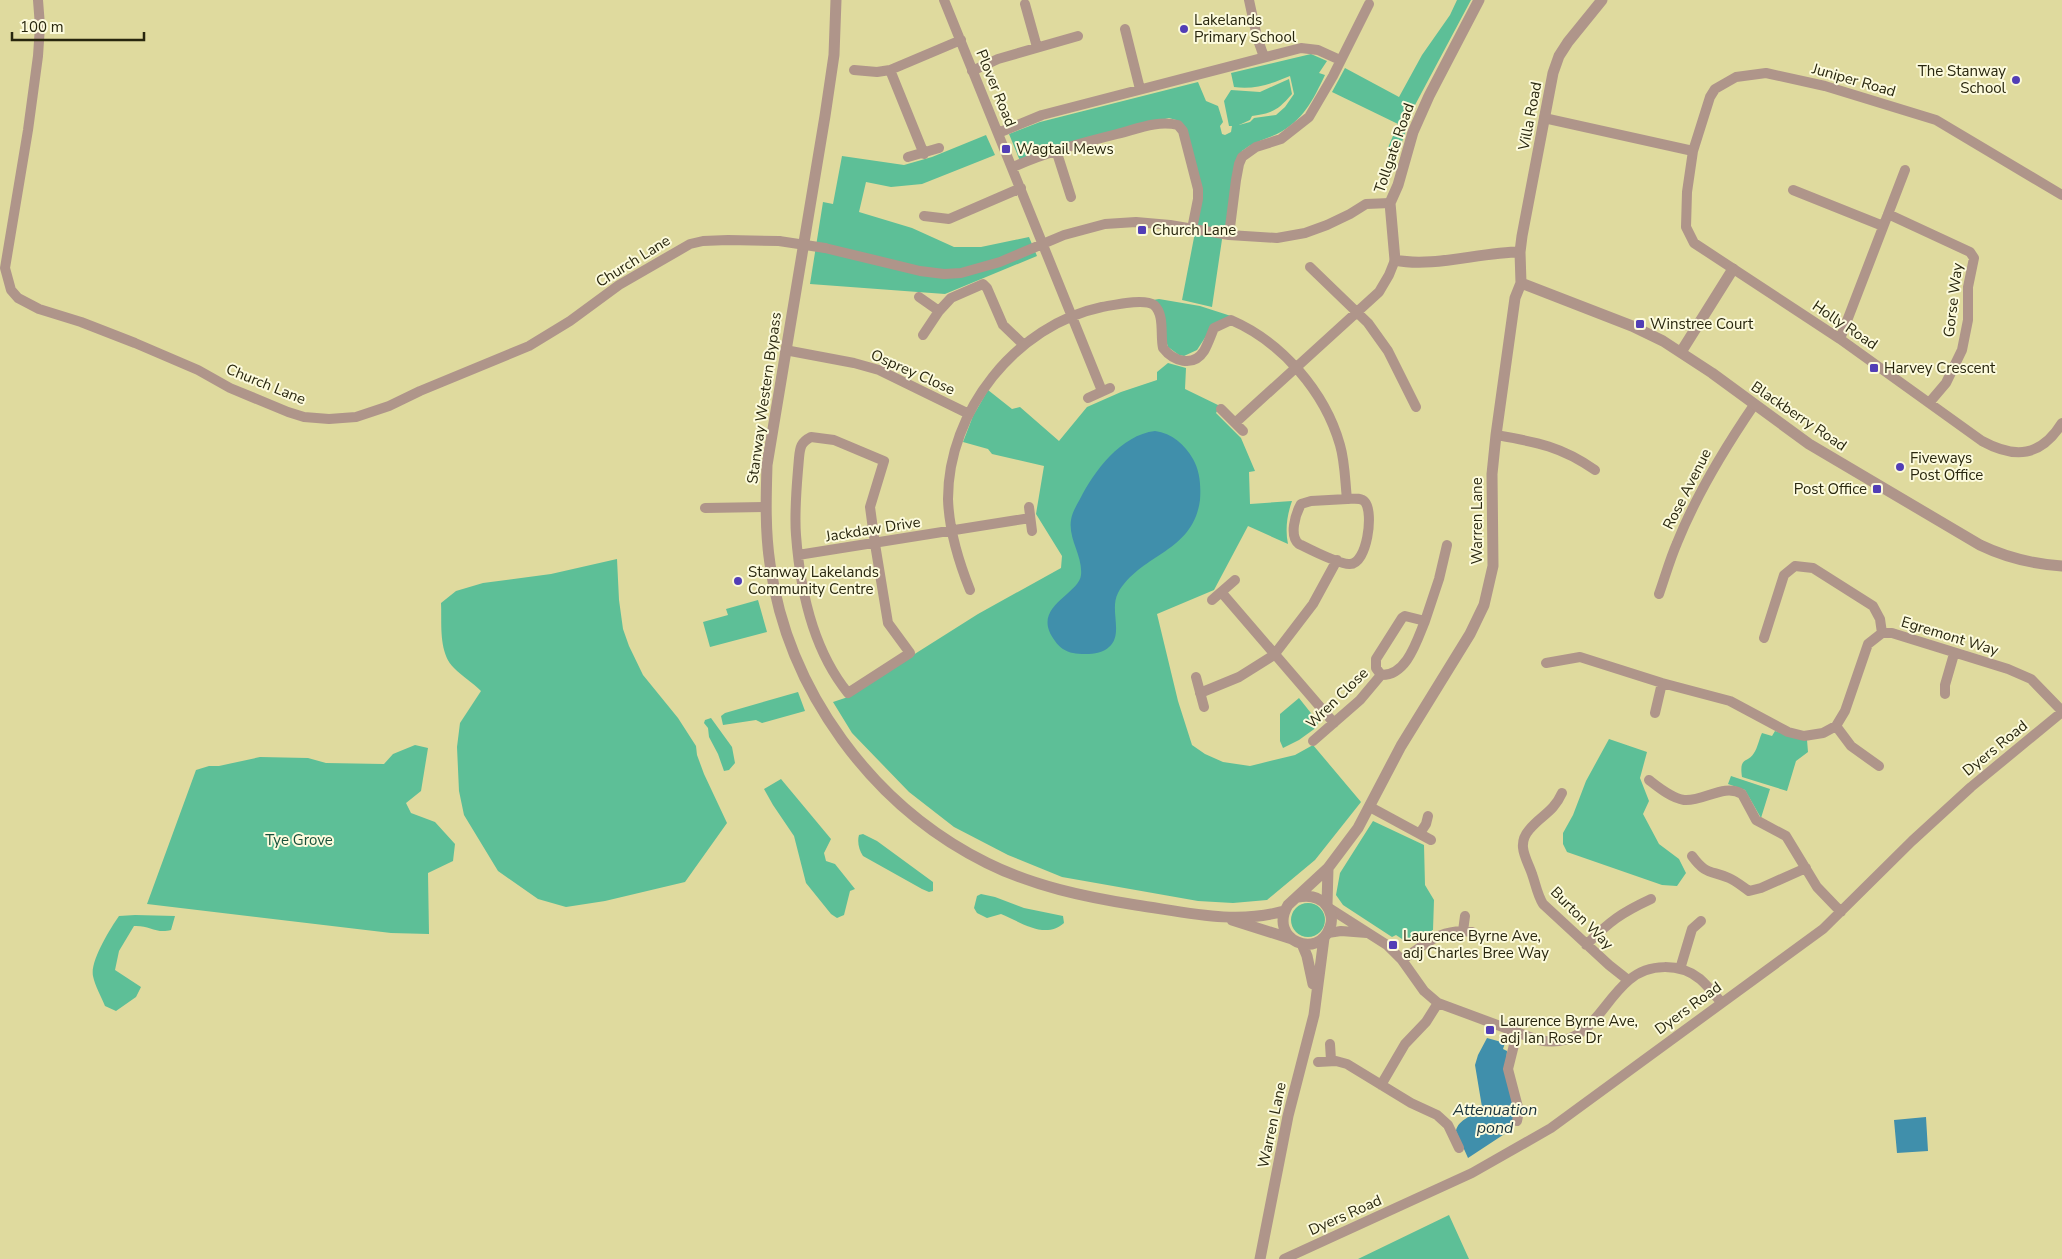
<svg xmlns="http://www.w3.org/2000/svg" width="2062" height="1259" font-family="'Nunito Sans',sans-serif">
	<style>
		.green { fill: #5dbf97 }
		.water { fill: #408fab }
		.lines { fill: none; stroke-linecap: round; stroke-linejoin: round }
		.minor { stroke: #af958a; stroke-width: 10 }
		.tertiary { stroke: #af958a; stroke-width: 11 }
		.minor-bridge { stroke: #af958a; stroke-width: 10 }
		.poi-dot { fill: #523eb6; stroke: #fcfadc; stroke-width: 2 }
		.labels { text-anchor: middle; dominant-baseline: central; stroke-width: 4; stroke-linejoin: round; paint-order: stroke }
		.poi-label { font-size: 15px; fill: #28260e; stroke: #fcfadc; text-anchor: start }
		.street-label { font-size: 15px; fill: #28260e; stroke: #fcfadc }
		.park-label { font-size: 15px; fill: #17513b; stroke: #fcfadc }
		.water-label { font-size: 16px; font-style: italic; fill: #1a333c; stroke: #fcfadc }
	</style>
	<rect width="100%" height="100%" fill="#dfda9e"/>
	<!-- green -->
	<path class="green" d="M1457 0H1471L1415 105 1397 156 1387 150 1398 124 1332 92 1345 68 1399 97 1422 55 1450 15Z
		M1311 54 1327 61 1319 73 1325 75C1313 100 1303 121 1277 134 1264 140 1253 142 1242 151L1230 223 1224 226 1212 307 1182 300 1202 196 1176 120 1169 118 1054 147 1020 161 1009 134 1040 122 1198 82 1206 101 1218 106 1223 122 1220 126 1222 134 1225 135 1231 132 1232 126H1229L1224 101 1231 90 1260 92 1289 79 1292 94C1278 110 1273 113 1252 116L1250 120 1239 125 1250 122 1254 118 1276 115 1285 107 1294 94 1290 76C1271 84 1254 90 1234 87L1231 73Z
		M986 135 995 155 922 184 891 187 866 182 859 212 912 228 954 247H981L1029 237 1037 256 945 294 810 284 823 202 833 204 842 156 904 165 932 157Z
		M1159 299 1200 306 1231 316 1208 333 1197 350 1184 356 1179 355 1168 347 1153 300Z
		M1168 363 1186 368 1185 389 1220 406 1216 413 1241 438 1255 471 1249 472 1250 504 1292 501C1287 515 1285 530 1288 544L1248 526 1214 590 1157 614 1178 701 1192 745 1205 754 1223 762 1250 766 1295 755 1313 745 1361 802 1315 860 1267 900 1233 903 1198 901 1062 877 1008 855 954 827 909 792 852 733 833 702 845 698 978 614 1061 568 1062 556 1036 514 1044 466 992 454 988 449 963 442 973 416 988 390 1012 409 1020 407 1059 441 1087 407 1121 392 1157 380V372Z
		M617 559 619 600 623 629 629 646 643 675 678 718 696 746 697 755 704 774 727 823 685 882 605 901 566 907 538 899 498 871 464 815 459 791 457 747 460 723 481 691C472 682 462 676 454 668 438 653 442 622 441 603L456 591 483 583 551 574Z
		M758 600 767 632 710 647 703 622 728 615 726 609Z
		M798 692 805 711 762 723 756 720 723 725 721 716 725 713Z
		M1299 698 1318 722 1317 727 1299 740 1283 748 1280 741V714Z
		M711 718 732 747 735 763 729 770 724 771 718 754 709 737 708 728 704 723 705 720Z
		M1775 731 1807 740 1808 752 1796 761 1787 791 1742 777C1739 756 1747 764 1754 753 1758 747 1759 739 1762 733L1772 736Z
		M1609 739 1647 752 1640 778 1649 801 1643 814 1659 844 1679 859 1686 873 1677 886 1662 885 1567 852 1563 844V833L1573 815 1586 781Z
		M415 745 428 748 421 791 406 803 411 813 435 822 455 844 453 861 428 873 429 934 391 933 147 904 196 770 209 766H219L260 757 308 758 326 763 384 764 393 754Z
		M1731 776 1770 789 1761 818 1745 790 1728 784Z
		M781 779 831 839 824 853 826 861 835 864 855 889 850 891 844 915 837 918 831 914 806 883 794 836 773 805 764 789Z
		M1373 821 1424 845 1425 885 1434 900 1433 930 1408 943 1396 935 1392 937 1343 905 1336 895 1340 873Z
		M863 834 877 841 933 882V891L929 892 922 889 863 856C859 850 857 842 859 835Z
		M981 894 995 897 1024 908 1063 916 1064 923C1045 940 1021 922 1001 914L987 918 977 913 974 908 977 896Z
		M1291 920a17 17 0 1 1 34 0a17 17 0 1 1-34 0Z
		M135 915 175 916 171 930C156 934 149 925 134 926L119 951 115 970 141 987 136 997 116 1011 105 1006C101 996 95 986 93 976 90 961 110 929 119 916Z
		M1449 1215 1469 1259H1358Z"/>
	<!-- water -->
	<path class="water" d="M1155 431C1172 433 1185 445 1193 459 1200 471 1201 486 1200 500 1193 553 1141 553 1118 593 1109 610 1124 634 1109 647 1102 655 1083 655 1073 653 1066 652 1059 647 1055 641 1029 607 1079 595 1081 575 1083 556 1068 539 1071 520 1072 513 1076 506 1080 499 1094 471 1121 435 1155 431Z
		M1487 1038 1505 1043 1503 1049 1507 1051 1506 1066 1515 1108 1514 1120 1506 1133 1468 1158 1456 1131C1458 1119 1474 1116 1482 1107L1475 1065 1478 1055Z
		M1926 1117 1928 1151 1897 1153 1894 1120Z"/>
	<g class="lines">
		<!-- minor -->
		<path class="minor" d="M38 0 40 26 38 56 28 130 5 268 11 290 18 298 39 309 81 322 135 343 198 370 230 388 288 412 304 417 329 419 356 417 389 406 420 391 529 346 570 321 619 285 690 244 703 241 728 240 779 241
			M944 0 1102 391
			M1249 0 1257 37 1264 57
			M1025 4 1037 47
			M1125 29 1140 89
			M854 70 877 72 890 70 961 40
			M890 70 924 154
			M972 71 998 59 1078 36
			M1544 118 1693 151 1687 192 1686 227 1694 243 1840 339 1982 441C2015 459 2041 457 2062 423
			M998 133 1042 115 1301 48 1318 50 1340 60
			M1056 150 1071 197
			M1693 151 1710 97 1715 89 1736 77 1766 73 1825 86 1936 120 2062 195
			M908 157 939 148
			M1013 167C1047 152 1081 143 1117 134 1137 129 1157 120 1178 125L1183 131 1198 189V199L1192 229
			M1793 190 1883 226
			M1888 214 1970 252 1974 258 1968 287V320L1962 350 1946 383 1929 403
			M924 216 949 219 1021 188
			M1229 235 1236 180 1239 164 1242 157 1256 147 1281 139 1309 117 1333 76 1369 4
			M825 248 920 271 944 274 961 273 1000 262 1064 235 1105 224 1136 222 1170 225 1229 235 1277 238 1305 233 1327 225 1350 214 1366 204 1390 203
			M1310 267 1368 323 1388 351 1416 407
			M919 297 939 311
			M923 335 939 311 951 298 983 284 987 288 1003 325 1024 345
			M1840 339 1905 170
			M785 350 854 363 879 370 969 414
			M1088 398 1110 388
			M1221 409 1243 431
			M1235 423 1379 292 1389 275 1395 260
			M1496 435C1536 442 1561 446 1595 470
			M811 437 834 440 884 461 870 507 875 544 888 623 910 653 848 693C813 650 800 589 796 535 794 509 797 483 799 458 800 447 801 442 811 437Z
			M1347 499C1352 499 1361 497 1365 502 1374 513 1367 564 1350 564 1340 565 1309 549 1299 544 1289 536 1295 515 1301 504L1311 501Z
			M1029 507 1032 531
			M705 508 766 507
			M798 555 1030 518
			M970 590C958 560 949 531 948 499 948 411 1016 325 1102 307 1114 305 1144 298 1154 305 1165 315 1160 335 1163 348 1173 361 1193 368 1204 351 1208 344 1211 335 1214 328L1231 320C1282 342 1325 392 1340 445 1345 462 1345 481 1347 499
			M1222 593 1334 723
			M1659 594C1665 577 1670 559 1677 543 1697 493 1724 449 1754 405
			M1212 600 1235 580
			M1405 616 1425 621C1417 640 1407 676 1381 675L1376 668V659L1402 618Z
			M1425 621 1439 579 1447 545
			M1764 638 1784 575 1795 566 1813 568 1873 606 1880 619 1882 633
			M1546 663 1580 657 1662 683 1730 701 1788 732 1804 736 1823 733 1836 726 1845 711 1868 644 1882 633H1892L2008 669 2031 679 2062 711
			M1196 677 1204 707
			M1200 693 1239 677 1274 655 1313 604 1337 560
			M1945 694V685L1954 654
			M1655 713 1662 683
			M1836 726 1851 746 1879 766
			M1313 741 1360 700 1381 675
			M1649 780C1658 787 1671 798 1684 800 1703 802 1724 783 1742 794L1756 820 1786 836 1817 887 1841 912
			M1562 793C1553 813 1541 815 1529 830 1516 845 1527 859 1532 874 1536 885 1537 894 1543 904L1609 965 1628 980
			M1370 807 1431 840
			M1420 833 1426 824 1428 816
			M1692 856C1706 875 1710 870 1729 878 1736 881 1743 887 1749 891L1761 888 1806 868
			M1329 908 1387 945 1402 960 1424 991 1438 1003 1538 1040C1589 1050 1598 1006 1629 980 1649 963 1680 963 1700 979 1708 986 1714 994 1721 1002
			M1463 931 1465 916
			M1328 933 1341 931 1367 933
			M1586 945C1610 921 1621 913 1651 899
			M1402 960C1426 944 1441 927 1472 932
			M1680 969 1692 929 1701 921
			M1517 1033 1508 1069 1519 1111 1517 1121
			M1330 1044 1331 1060
			M1318 1062 1336 1061 1347 1064 1411 1103 1437 1115 1448 1125 1459 1148
			M1381 1085 1405 1044 1426 1022 1438 1003
			M1284 1259 1472 1173 1551 1128 1823 929 1912 841 1971 787 2062 712"/>
		<!-- tertiary -->
		<path class="tertiary" d="M836 0 834 55 825 116 767 465C766 498 765 531 770 564 788 691 872 806 987 863 1033 886 1085 897 1136 905 1185 912 1235 925 1284 911
			M1479 0 1429 96 1413 132 1398 185 1390 203 1395 260C1433 268 1480 252 1520 252
			M1521 283 1632 326 1663 341 1712 373 1809 444 1980 545C2007 558 2033 564 2062 566
			M1681 352 1733 269
			M1298 897C1309 895 1319 896 1326 905 1331 911 1333 920 1330 927 1319 961 1267 940 1288 905L1328 868 1358 828 1401 746 1470 634 1484 605 1493 566 1492 474 1496 435 1515 298 1521 283 1520 252 1522 236 1553 73 1559 56 1568 42 1602 0
			M1327 905 1328 868
			M1232 920 1292 939
			M1302 944 1307 956 1313 984
			M1260 1259 1288 1116 1314 1015 1324 938"/>
		<!-- minor-bridge -->
		<path class="minor-bridge" d="M779 241 825 248"/>
	</g>
	<!-- markers -->
	<g class="poi-dot">
		<circle cx="1184" cy="29" r="5"/>
		<circle cx="2016" cy="80" r="5"/>
		<rect x="1001" y="144" width="10" height="10" rx="2.5"/>
		<rect x="1137" y="225" width="10" height="10" rx="2.5"/>
		<rect x="1635" y="319" width="10" height="10" rx="2.5"/>
		<rect x="1869" y="363" width="10" height="10" rx="2.5"/>
		<circle cx="1900" cy="467" r="5"/>
		<rect x="1872" y="484" width="10" height="10" rx="2.5"/>
		<circle cx="738" cy="581" r="5"/>
		<rect x="1388" y="940" width="10" height="10" rx="2.5"/>
		<rect x="1485" y="1025" width="10" height="10" rx="2.5"/>
	</g>
	<g class="labels">
		<!-- poi labels -->
		<g class="poi-label">
			<text x="1194" y="20">Lakelands<tspan x="1194" dy="17">Primary School</tspan></text>
			<text x="2006" y="71" text-anchor="end">The Stanway<tspan x="2006" dy="17">School</tspan></text>
			<text x="1016" y="149">Wagtail Mews</text>
			<text x="1152" y="230">Church Lane</text>
			<text x="1650" y="324">Winstree Court</text>
			<text x="1884" y="368">Harvey Crescent</text>
			<text x="1910" y="458">Fiveways<tspan x="1910" dy="17">Post Office</tspan></text>
			<text x="1867" y="489" text-anchor="end">Post Office</text>
			<text x="748" y="572">Stanway Lakelands<tspan x="748" dy="17">Community Centre</tspan></text>
			<text x="1403" y="936">Laurence Byrne Ave,<tspan x="1403" dy="17">adj Charles Bree Way</tspan></text>
			<text x="1500" y="1021">Laurence Byrne Ave,<tspan x="1500" dy="17">adj Ian Rose Dr</tspan></text>
		</g>
		<!-- street labels -->
		<g class="street-label">
			<text transform="translate(1854 80) rotate(16)">Juniper Road</text>
			<text transform="translate(996 88) rotate(68)">Plover Road</text>
			<text transform="translate(1530 116) rotate(-79)">Villa Road</text>
			<text transform="translate(1394 148) rotate(-71)">Tollgate Road</text>
			<text transform="translate(633 261) rotate(-32)">Church Lane</text>
			<text transform="translate(1953 300) rotate(-83)">Gorse Way</text>
			<text transform="translate(1845 325) rotate(34)">Holly Road</text>
			<text transform="translate(913 372) rotate(24)">Osprey Close</text>
			<text transform="translate(266 384) rotate(22)">Church Lane</text>
			<text transform="translate(764 398) rotate(-82)">Stanway Western Bypass</text>
			<text transform="translate(1799 416) rotate(34)">Blackberry Road</text>
			<text transform="translate(1687 489) rotate(-63)">Rose Avenue</text>
			<text transform="translate(1477 521) rotate(-90)">Warren Lane</text>
			<text transform="translate(873 529) rotate(-9)">Jackdaw Drive</text>
			<text transform="translate(1950 636) rotate(17)">Egremont Way</text>
			<text transform="translate(1337 698) rotate(-44)">Wren Close</text>
			<text transform="translate(1995 748) rotate(-39)">Dyers Road</text>
			<text transform="translate(1582 918) rotate(45)">Burton Way</text>
			<text transform="translate(1688 1008) rotate(-36)">Dyers Road</text>
			<text transform="translate(1272 1125) rotate(-78)">Warren Lane</text>
			<text transform="translate(1345 1215) rotate(-24)">Dyers Road</text>
		</g>
		<!-- park labels -->
		<g class="park-label">
			<text x="299" y="840">Tye Grove</text>
		</g>
		<!-- water labels -->
		<g class="water-label">
			<text x="1495" y="1110">Attenuation<tspan x="1495" dy="18">pond</tspan></text>
		</g>
	</g>
	<!-- scale -->
	<path d="M12 32v8h132v-8" fill="none" stroke="#28260e" stroke-width="2.5"/>
	<text x="20" y="32" font-size="15" fill="#28260e" stroke="#fcfadc" stroke-width="4" paint-order="stroke">100 m</text>
</svg>
